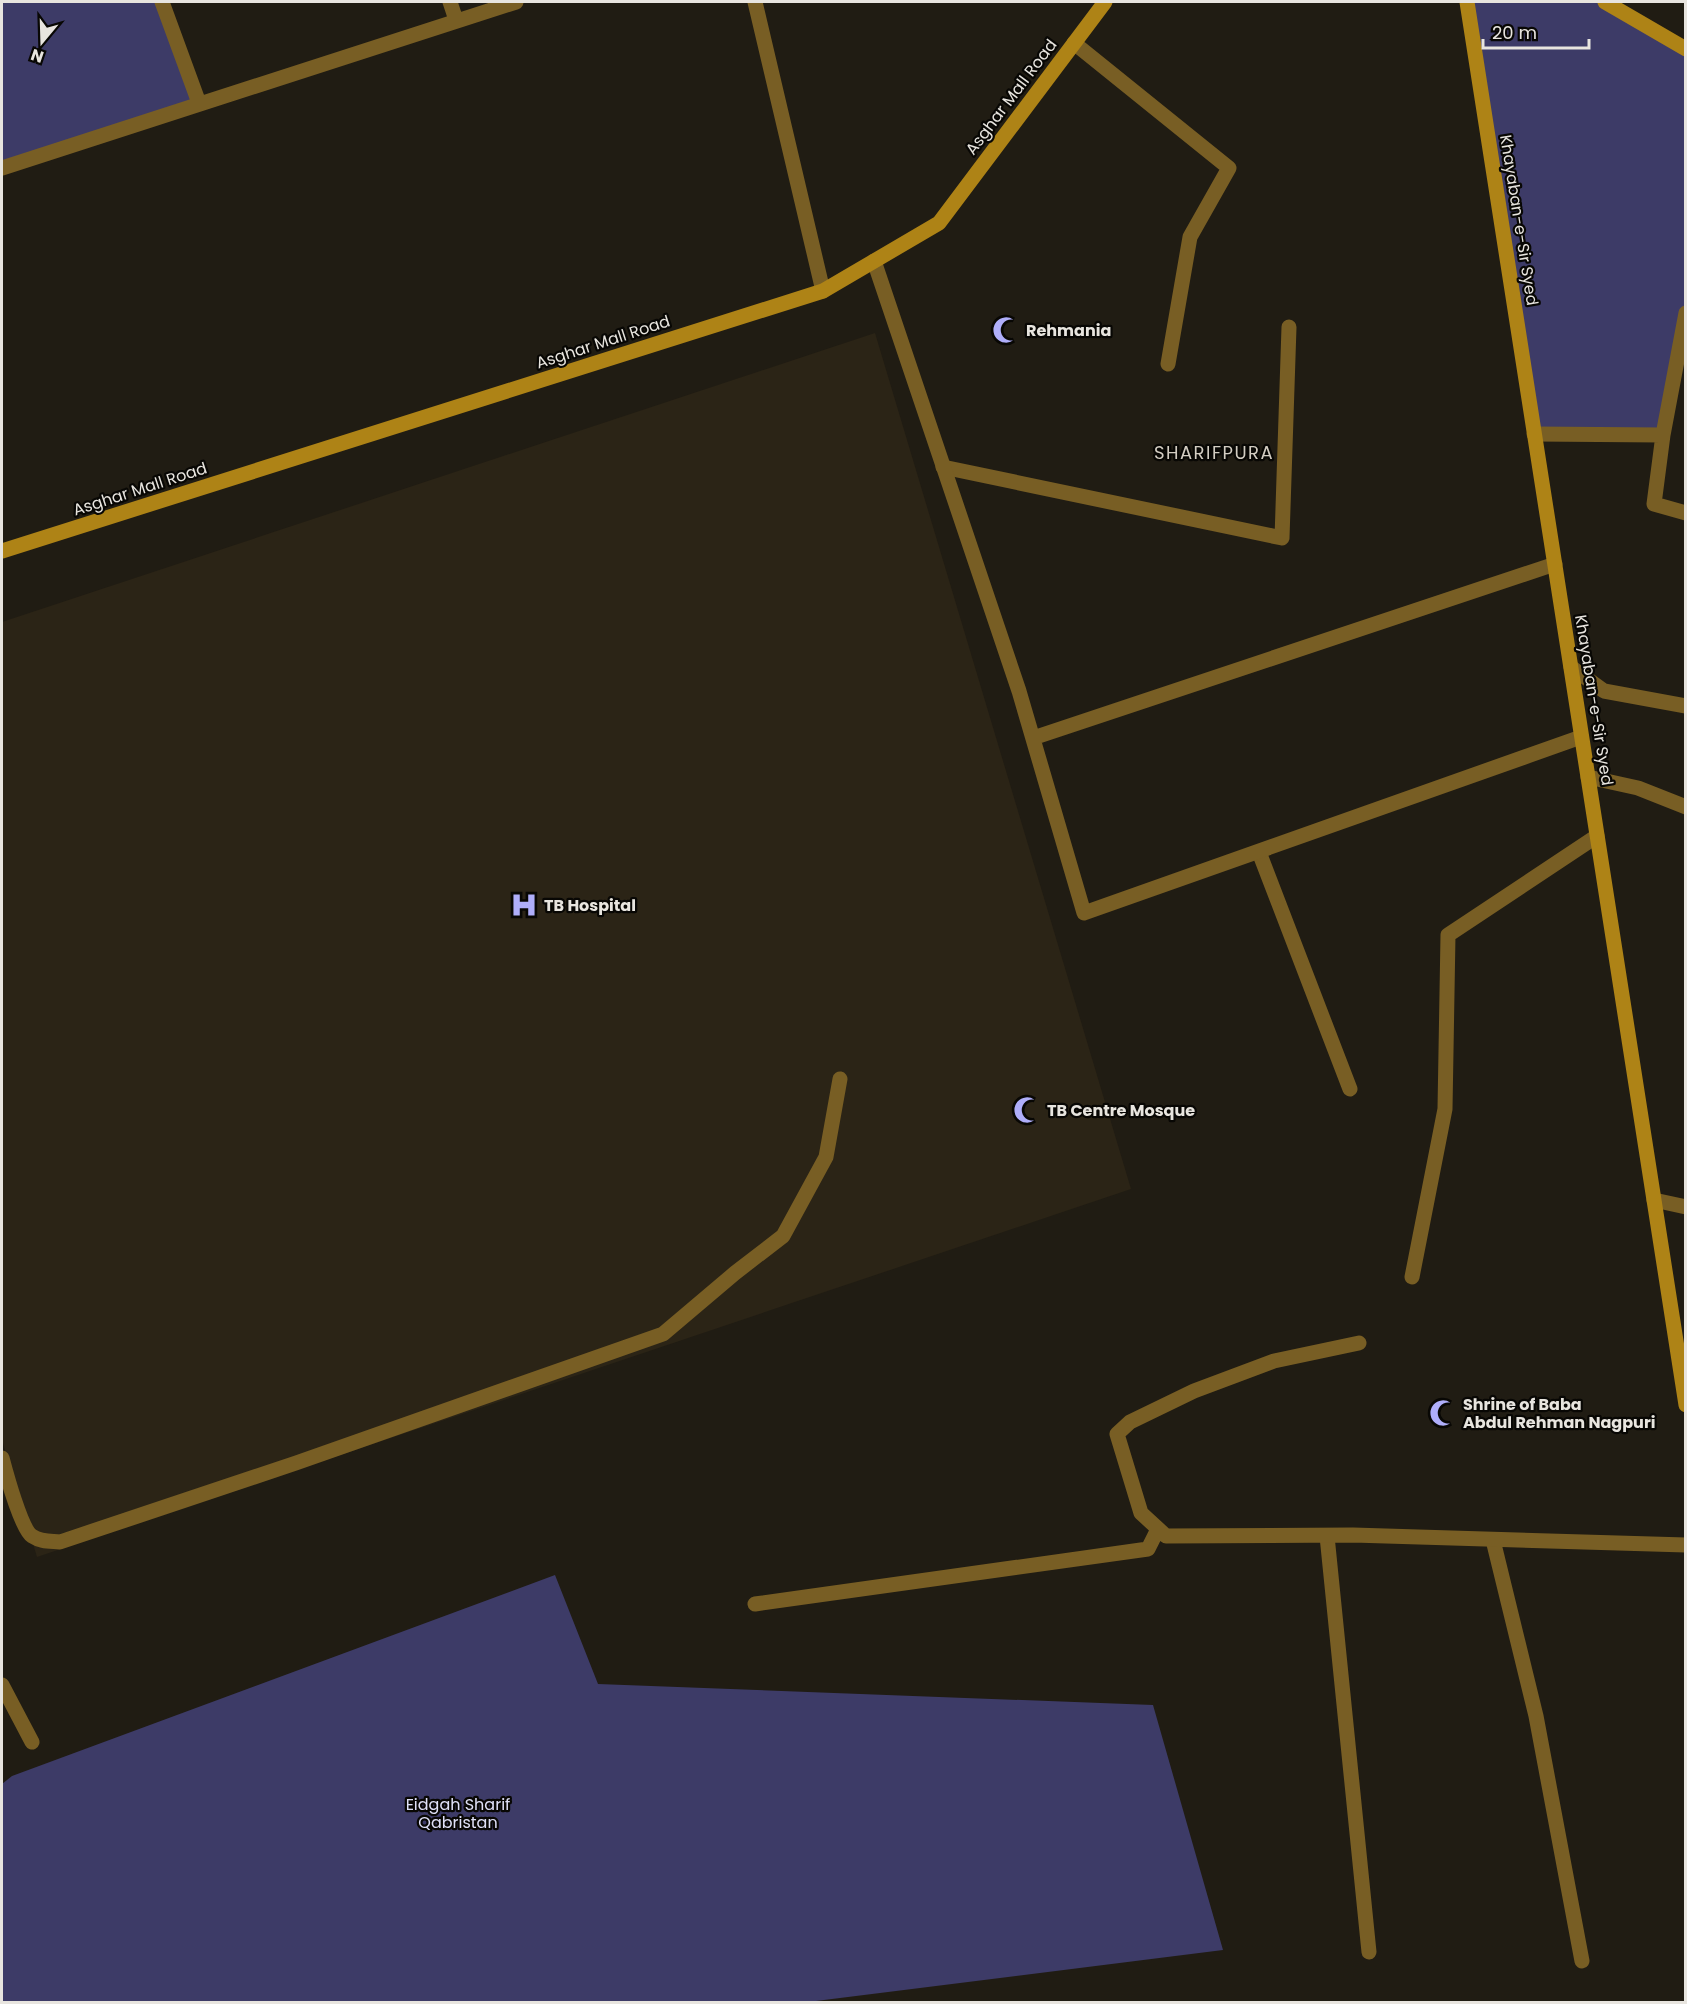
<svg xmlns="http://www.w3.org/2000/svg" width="1687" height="2004" font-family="Poppins,sans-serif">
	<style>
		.built { fill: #2b2416 }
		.green { fill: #3d3b67 }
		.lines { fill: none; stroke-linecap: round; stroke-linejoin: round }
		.service { stroke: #785e24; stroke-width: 15 }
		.minor { stroke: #785e24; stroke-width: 15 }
		.secondary { stroke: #ae8316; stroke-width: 15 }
		.labels { text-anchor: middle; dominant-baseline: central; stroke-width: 4.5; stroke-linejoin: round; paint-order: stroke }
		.street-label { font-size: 16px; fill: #e8e5df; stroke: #080704 }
		.poi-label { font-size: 16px; font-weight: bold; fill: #e8e5df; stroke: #080704; text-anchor: start }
		.park-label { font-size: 16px; fill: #e0e1f8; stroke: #080704 }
		.neighbourhood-label { font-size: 18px; letter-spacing: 1.5px; fill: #d3cdc2; stroke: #080704 }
	</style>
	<rect width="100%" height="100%" fill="#201c13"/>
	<!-- built -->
	<path class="built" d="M875 333 1131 1189 37 1557 2 1440V622Z"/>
	<!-- green -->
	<path class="green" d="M2 2H162L199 103 2 168Z
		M1467 2H1600L1685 50V313L1663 435 1534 434Z
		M555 1575 598 1684 1153 1705 1223 1950 808 2002H2V1784L12 1776Z"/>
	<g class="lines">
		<!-- service -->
		<path class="service" d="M1074 43 1229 168 1190 237 1168 364
			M943 467 1282 538 1289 327
			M1588 777 1638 788 1686 807
			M1259 852 1350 1089
			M2 1458C6 1473 21 1529 32 1536 41 1542 50 1541 60 1542L296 1463 663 1334 735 1273 783 1236 826 1157 840 1079
			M1327 1536 1369 1952
			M1493 1540 1536 1716 1582 1961"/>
		<!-- minor -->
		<path class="minor" d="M162 2 199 103
			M450 2 456 20
			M755 2 823 291
			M2 168 516 2
			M874 261 1019 691 1084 913 1581 737
			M1534 434 1663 435 1686 313
			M1663 435 1654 504 1686 513
			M1571 667 1604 691 1686 706
			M1033 738 1555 564
			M1654 1200 1686 1207
			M1412 1277 1445 1109 1448 935 1597 836
			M1359 1343 1274 1361 1194 1391 1130 1422 1117 1434 1141 1513 1166 1536 1353 1535 1686 1545
			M755 1604 1148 1549 1158 1529
			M2 1685 32 1742"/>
		<!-- secondary -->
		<path class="secondary" d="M1467 2 1686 1405
			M1605 2 1686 49
			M2 551 823 291 939 223 1105 2"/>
	</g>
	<!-- icons -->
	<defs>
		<symbol id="mosque-bare" viewBox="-9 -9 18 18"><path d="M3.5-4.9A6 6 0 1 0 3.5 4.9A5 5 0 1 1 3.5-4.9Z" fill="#afaefa" stroke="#080704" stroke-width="2.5" paint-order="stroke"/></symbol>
		<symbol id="hospital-bare" viewBox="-9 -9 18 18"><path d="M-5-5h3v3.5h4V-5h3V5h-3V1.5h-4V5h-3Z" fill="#afaefa" stroke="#080704" stroke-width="2.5" paint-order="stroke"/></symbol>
	</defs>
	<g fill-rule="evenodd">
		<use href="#mosque-bare" x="987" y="311" width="38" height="38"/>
		<use href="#hospital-bare" x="505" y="886" width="38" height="38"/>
		<use href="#mosque-bare" x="1008" y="1091" width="38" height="38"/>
		<use href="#mosque-bare" x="1424" y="1394" width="38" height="38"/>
	</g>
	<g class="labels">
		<!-- street labels -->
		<g class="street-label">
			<text transform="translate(1011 97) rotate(-53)">Asghar Mall Road</text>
			<text transform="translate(1519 220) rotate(81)">Khayaban-e-Sir Syed</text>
			<text transform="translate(603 342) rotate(-18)">Asghar Mall Road</text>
			<text transform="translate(140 489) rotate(-18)">Asghar Mall Road</text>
			<text transform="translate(1594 700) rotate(81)">Khayaban-e-Sir Syed</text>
		</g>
		<!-- poi labels -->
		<g class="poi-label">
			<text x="1026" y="330">Rehmania</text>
			<text x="544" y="905">TB Hospital</text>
			<text x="1047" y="1110">TB Centre Mosque</text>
			<text x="1463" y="1404">Shrine of Baba<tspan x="1463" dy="18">Abdul Rehman Nagpuri</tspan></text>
		</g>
		<!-- park labels -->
		<g class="park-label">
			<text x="458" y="1804">Eidgah Sharif<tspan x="458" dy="18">Qabristan</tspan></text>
		</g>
		<!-- neighbourhood labels -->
		<g class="neighbourhood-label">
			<text x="1214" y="452">SHARIFPURA</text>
		</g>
	</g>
	<!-- border -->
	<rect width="1687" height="2004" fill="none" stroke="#e8e5df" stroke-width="6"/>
	<!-- north arrow -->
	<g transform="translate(42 42) rotate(199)" stroke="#080704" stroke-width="4.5" paint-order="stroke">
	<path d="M0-4.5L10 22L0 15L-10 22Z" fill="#e8e5df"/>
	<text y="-9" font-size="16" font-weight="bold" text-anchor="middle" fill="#e8e5df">N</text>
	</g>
	<!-- scale -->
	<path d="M1483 39v9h106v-9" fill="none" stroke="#e8e5df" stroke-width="3"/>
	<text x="1492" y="39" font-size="18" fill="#e8e5df" stroke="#080704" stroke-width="4.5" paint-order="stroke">20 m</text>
</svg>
